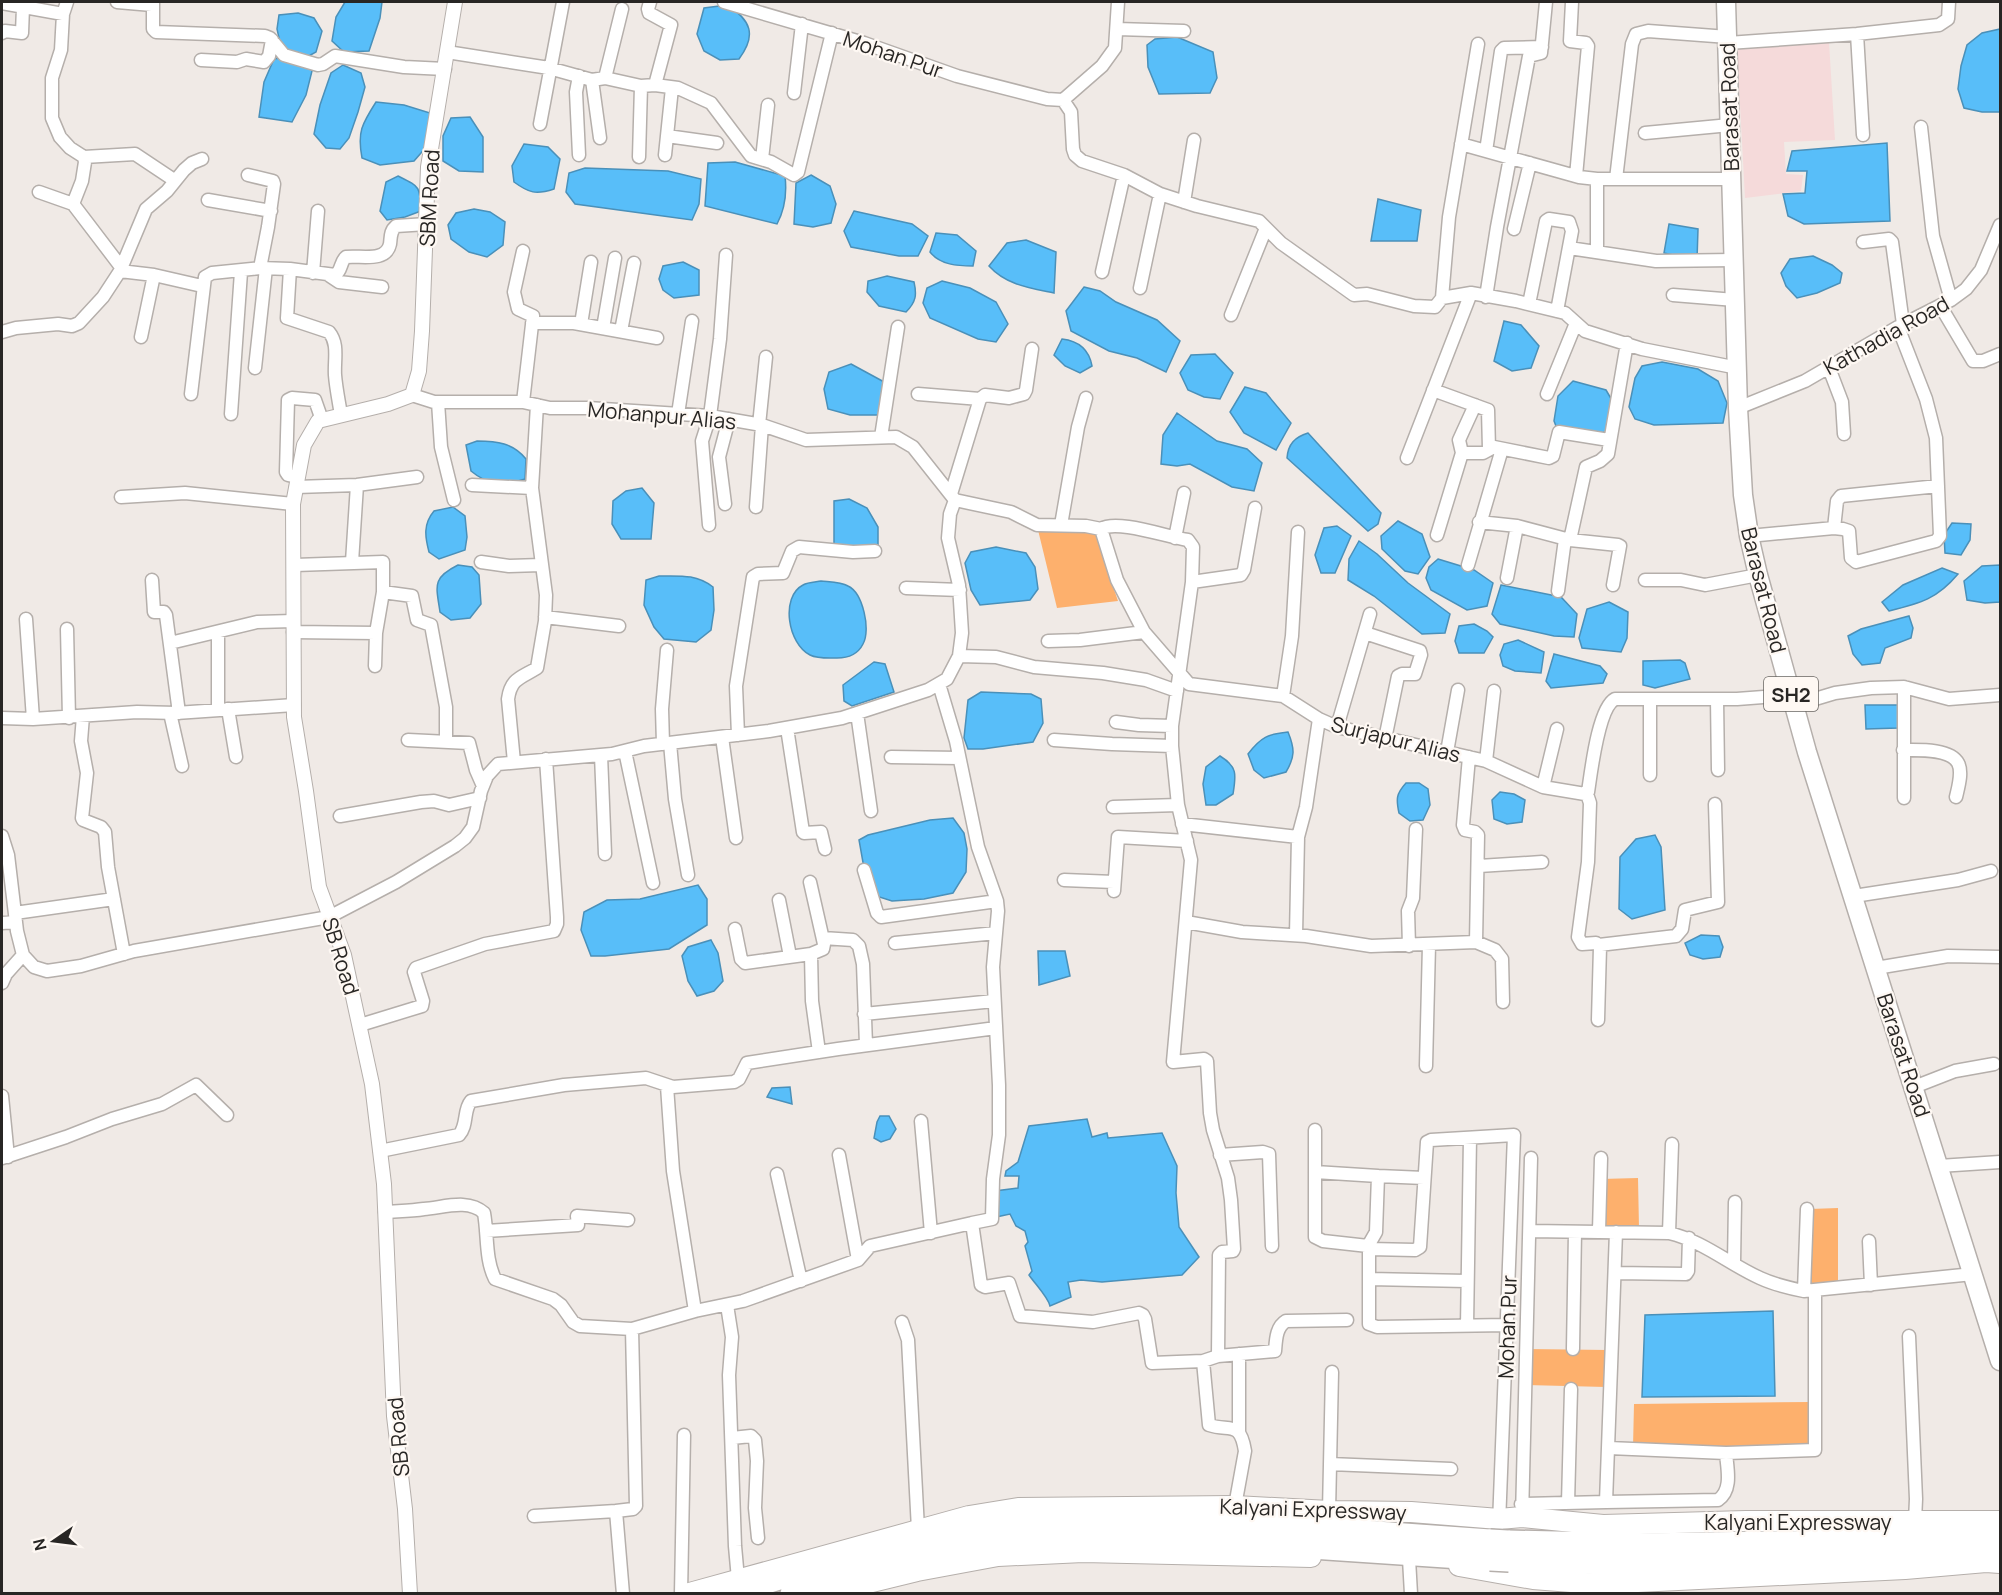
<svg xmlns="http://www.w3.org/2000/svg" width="2002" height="1595" font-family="Manrope,sans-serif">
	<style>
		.commercial { fill: #f5dada }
		.green { fill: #fdb06d }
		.water { fill: #58bef9; stroke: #4a90b9; stroke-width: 1.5 }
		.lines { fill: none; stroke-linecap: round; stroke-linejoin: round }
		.minor-casing { stroke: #b5afab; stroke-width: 15 }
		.tertiary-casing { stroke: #b5afab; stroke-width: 16 }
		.primary-casing { stroke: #b5afab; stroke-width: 21 }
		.trunk-casing { stroke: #b5afab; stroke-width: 22 }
		.motorway-casing { stroke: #b5afab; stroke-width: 24 }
		.minor { stroke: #fff; stroke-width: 12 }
		.tertiary { stroke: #fff; stroke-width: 14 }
		.primary { stroke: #fff; stroke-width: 18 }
		.trunk { stroke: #fff; stroke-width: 20 }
		.motorway { stroke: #fff; stroke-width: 21 }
		.motorway-bridge-casing { stroke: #b5afab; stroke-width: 24; stroke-linecap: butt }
		.motorway-bridge { stroke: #fff; stroke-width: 21 }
		.labels { text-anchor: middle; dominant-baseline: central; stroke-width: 4.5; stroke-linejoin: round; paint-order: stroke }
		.shield { fill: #fef8f3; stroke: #686562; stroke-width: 1.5 }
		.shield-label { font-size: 20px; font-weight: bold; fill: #282624 }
		.street-label { font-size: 21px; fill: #282624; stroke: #fef8f3 }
	</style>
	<rect width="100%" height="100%" fill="#f0eae6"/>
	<!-- commercial -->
	<path class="commercial" d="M1829 42 1835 140 1784 142 1786 174 1803 175 1801 191 1745 198 1737 48Z"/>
	<!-- green -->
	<path class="green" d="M1038 530 1095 533 1118 601 1057 608Z
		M1638 1178 1639 1228 1602 1227 1601 1179Z
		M1838 1208V1286L1809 1289 1810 1209Z
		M1527 1349 1608 1350 1606 1387 1526 1385Z
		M1810 1402 1811 1447H1633L1634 1404Z"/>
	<!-- water -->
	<path class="water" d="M345 2H382L380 18 369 51 344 52 332 41 336 17Z
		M727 5C751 20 757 35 739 59L720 60 704 51 697 34 704 8Z
		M298 13 314 18 322 31 316 52 307 57 282 51 277 29 279 15Z
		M2000 29V112H1982L1964 108 1958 89 1961 66 1967 45 1982 33Z
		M1177 37 1213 52 1217 78 1210 93 1159 94 1148 67 1147 45 1155 39Z
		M291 56 313 67 306 95 292 122 259 117 264 82 274 59Z
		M343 65 361 73 365 87 358 112 349 138 340 149 326 148 314 134 320 105 331 73Z
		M376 102 404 105 430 113 428 145 414 161 380 165 362 158C357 132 362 124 376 102Z
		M470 117 483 137V172L459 171 443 161V136L451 118Z
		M1887 143 1890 221 1804 224 1788 216 1783 194 1805 193 1807 171H1787L1792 151Z
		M524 144 548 147 560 159 554 189C536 195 529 193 514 182L512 166Z
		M735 162 785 176C787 193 785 209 777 224L705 206 708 163Z
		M585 168 668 171 701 179 699 204 692 220 575 204 566 192 569 173Z
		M811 175 830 186 836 204 831 223 813 227 794 224 796 183Z
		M398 176C420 187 420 186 421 211L405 217 387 220 380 211 386 182Z
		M1378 199 1421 210 1417 241H1371Z
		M474 209 490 212 505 222 503 245 487 257 469 252 451 239 448 225 456 213Z
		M854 211 912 224 928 236 918 256H899L851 247 844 231Z
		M1669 224 1698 229 1697 260 1664 253Z
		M936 233 957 235 976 251 973 266C958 266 940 265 930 252Z
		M1026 240 1056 252 1054 293C1030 288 1006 285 989 266L1007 243Z
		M1813 256 1832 265 1842 273 1840 283 1817 293 1797 298 1786 286 1781 273 1790 259Z
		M683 262 699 270V295L674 298 663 290 659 279 663 266Z
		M887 276 914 282C917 295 916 302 906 312L879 306 867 292 868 281Z
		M942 281 970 288 996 302 1008 324 996 342 978 339 930 318 923 303 927 288Z
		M1084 287 1100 291 1116 302 1157 320 1180 341 1166 372 1137 358 1109 351 1071 331 1066 311Z
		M1504 321 1521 325 1539 346 1531 368 1512 371 1494 361Z
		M1062 339C1079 341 1089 349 1092 366L1080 373 1065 366 1054 355Z
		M1215 354 1233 373 1220 399 1204 397 1188 390 1180 373 1191 355Z
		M1662 362 1698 369 1718 381 1727 403 1723 423 1654 425 1635 419 1629 407 1635 378 1642 366Z
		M851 364 886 383 880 415H850L828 409 824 389 829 372Z
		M1573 381 1606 390 1613 402 1608 430 1601 434 1556 426 1554 421 1558 396Z
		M1245 387 1266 393 1291 423 1276 450 1244 433 1230 412Z
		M1177 413 1217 441 1247 449 1262 463 1254 491 1232 487 1190 464 1177 466 1161 464 1163 435Z
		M1308 433 1381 513 1378 524 1368 531 1287 458C1288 444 1295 437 1308 433Z
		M477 441C497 441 513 443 526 459L525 479C503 486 489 486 471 471L466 445Z
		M642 488 654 503 651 539H621L612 524 613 501 626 491Z
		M849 499 867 508 878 527V550L834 548V501Z
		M453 507 465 516 467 537 465 550 439 559 429 552C425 537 423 524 434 511Z
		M1398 521 1422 534 1430 557 1418 574 1405 571 1382 549 1381 536Z
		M1952 523 1971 524 1970 540 1961 555 1945 553 1944 535Z
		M1337 526 1351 536 1335 573H1321L1315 555 1324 528Z
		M1359 541 1377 554 1408 583 1450 614 1445 633 1422 634 1374 596 1348 580 1349 559Z
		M996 547 1026 553 1035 567 1038 589 1030 600 980 605 971 590 965 563 971 552Z
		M1438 559 1474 570 1493 583 1487 606 1467 610 1431 590 1426 578 1429 567Z
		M458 565 472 567 479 575 481 604 470 618 451 620 440 612C436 585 432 578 458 565Z
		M2000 565V602L1985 603 1967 600 1964 581 1982 566Z
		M1942 568 1958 574C1937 599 1921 603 1889 611L1882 602 1903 585Z
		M659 576C680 576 696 574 713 587L714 610 711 630 696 642 664 639 654 627 644 605 646 580Z
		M821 581C830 582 841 582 848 586 863 593 871 630 863 644 858 654 849 658 837 658 829 658 818 659 810 655 788 644 780 597 803 585 808 582 816 582 821 581Z
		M1501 585 1561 597 1577 614 1574 637 1554 636 1500 624 1492 614Z
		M1609 602 1628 612 1627 638 1621 652 1582 648 1579 638 1587 609Z
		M1909 616 1913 628 1911 638 1885 648 1880 663 1862 665 1853 654 1848 636 1861 629Z
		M1474 624 1487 631 1493 637 1484 653H1459L1455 641 1459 626Z
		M1518 640 1544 652 1541 673 1515 671 1503 666 1500 655 1504 644Z
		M1554 654 1600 666 1607 674 1603 683 1551 688 1546 681Z
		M1680 660 1685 663 1690 679 1655 688 1643 685V661Z
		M874 662 885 664 894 692 852 706 844 701 843 685Z
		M981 692 1031 694 1041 699 1043 723 1033 742 983 749H968L964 738 968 700Z
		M1865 705H1898V728L1866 729Z
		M1288 732C1295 749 1295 757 1286 772L1264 778 1254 770 1248 754C1261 737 1268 734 1288 732Z
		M1220 756C1238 767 1236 775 1233 794L1216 805H1206L1203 784 1206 767Z
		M1406 783H1419L1428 789 1430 805 1423 820 1410 821 1399 813C1396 799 1396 794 1406 783Z
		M1500 792 1514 794 1525 800 1522 822 1507 824 1494 819 1492 800Z
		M953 818 964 833 967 849 966 872 953 893 924 899 892 901 873 895 864 868 859 840 868 835 930 820Z
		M1655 835 1661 847 1665 910 1632 919 1619 909 1620 857 1636 839Z
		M698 885 707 899V925L669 949 605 956H591L581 930 584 912 607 900 640 899Z
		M1701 935 1719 936 1723 947 1720 957 1703 959 1690 955 1685 943Z
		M711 940 718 953 723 981 714 991 697 996 688 981 682 956 688 947Z
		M1038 951H1065L1070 976 1039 985Z
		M790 1087 792 1104 767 1097 772 1088Z
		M880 1116H889L896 1129 890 1139 881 1142 874 1138 877 1122Z
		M1087 1119 1092 1137 1107 1133 1108 1138 1162 1133 1177 1166 1176 1193 1179 1227 1199 1257 1182 1275 1102 1282 1081 1280 1068 1282 1071 1297 1050 1306C1048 1297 1035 1284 1029 1275L1032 1271 1025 1246 1028 1242 1025 1231 1016 1226 1010 1214 996 1217 995 1191 1018 1188 1019 1176H1005L1006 1171 1018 1162 1029 1126Z
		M1773 1311 1775 1396 1642 1397 1645 1315Z"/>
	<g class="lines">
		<defs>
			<path id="minor" d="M117 2 152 5
				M153 2V29L156 32 265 36 270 38 284 55 318 65 323 64 335 56 404 67 445 69
				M650 2 648 9 649 13 671 25 655 85
				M724 2 864 43 957 76 1047 99 1063 100
				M1572 2 1570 41 1586 43 1588 46 1576 176
				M2 3 63 14 67 2
				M63 14 61 50 52 78V118L60 137 70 148 84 157 85 162 82 181 73 204
				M1117 29 1184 31
				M2 33 5 31 22 33 23 7
				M1857 34 1863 135
				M1728 43 1857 34 1939 25 1948 19 1949 2
				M447 52 549 68 592 80 600 138
				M201 60 237 62 246 59 264 62 269 56 272 40
				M605 78 622 9
				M592 80 605 78 641 86 655 85 678 88 711 103 751 156 771 162 794 175 798 172 832 33
				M794 93 802 24
				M1063 100 1071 112 1073 149 1075 155 1082 161 1124 175 1160 194 1197 206 1259 221 1281 243 1354 295 1367 294 1414 306 1435 307 1442 298 1471 293 1516 301 1565 313 1585 331 1642 349 1738 368
				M1063 100 1102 66 1115 48 1118 2
				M540 124 563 2
				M1921 127 1933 236 1951 300
				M1645 133 1730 125
				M667 136 717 143
				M1461 144 1579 177 1597 179H1731
				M1486 151 1501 51 1504 48 1542 47
				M579 155 576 92 579 76
				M665 155 672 88
				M84 157 135 154 174 180
				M639 157 641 86
				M762 159 768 105
				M248 175 273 181 274 184 268 227 260 268
				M1597 179V252
				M1616 179 1632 44 1636 34 1648 31 1728 37
				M39 192 73 204 121 267
				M208 200 271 211
				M1184 202 1194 140
				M1514 229 1530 163
				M1863 242 1889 239 1892 242 1903 324
				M1569 248 1656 261 1734 260
				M290 269 287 318 329 332C339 344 334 360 335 375 336 388 339 402 341 415
				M120 271 154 275 202 286
				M1102 272 1124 175
				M313 273 318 211
				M327 274 339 282 382 287
				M1140 288 1160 194
				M1673 295 1735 300
				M1486 297 1497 227 1529 56 1541 53 1546 2
				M1442 298 1449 217 1478 44
				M1529 304 1546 221 1549 219 1569 222 1572 231 1557 311
				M1941 307 1973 361H1983L2000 354
				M1231 315 1266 228
				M532 323H574L657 338
				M581 324 591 262
				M603 328 615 258
				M621 331 634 263
				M2 332 16 328 58 324 72 326 79 323 103 297 120 271 146 209 167 191 184 170 192 163 202 159
				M141 337 154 275
				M255 368 266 268
				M1829 368 1842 402 1844 434
				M1433 390 1488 410 1489 449
				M191 394 205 277 212 273 260 268 290 269 335 275C342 271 340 262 346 257 360 255 386 263 390 244 391 237 390 231 396 226L427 224
				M918 394 980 399
				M1547 394 1576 323
				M412 395 434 402H523L550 408H588L710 416 762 425 806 440 896 437 913 447 955 500
				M438 402 441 447 454 500
				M523 402 533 316 518 309 514 292 523 251
				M1738 408 1805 381 1898 327 1951 300 1966 289 1981 270 2000 225
				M231 414 241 272
				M678 414 692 321
				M759 425 766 357
				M881 437 898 327
				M1462 453 1459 440 1475 405
				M1407 458 1471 293
				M297 477 288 475 286 472 288 400 292 398 315 400 322 420
				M472 485 532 488
				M296 487 357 485 417 477
				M951 494 980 399 985 395 1009 398 1024 394 1026 390 1032 349
				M121 497 185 493 293 504
				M955 500 1011 512 1037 525 1086 526 1101 529 1117 580 1144 632 1189 684 1283 696 1319 719 1337 727 1486 761 1543 787 1585 794 1588 792C1591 773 1598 708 1615 699H1737L1791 695
				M725 504 719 457 729 419
				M756 507 762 425
				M1479 522 1517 526 1570 540 1618 545 1620 546 1613 585
				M709 525 702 441 710 416 720 339 726 255
				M1061 525 1078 427 1086 398
				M1834 528 1843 529 1849 531 1851 558 1856 562 1936 541 1940 536 1936 438 1926 399 1898 327
				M1101 529C1117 519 1167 537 1188 540L1193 547 1192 582
				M1437 535 1462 453H1483L1494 447 1549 458 1553 456 1559 432 1609 440
				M1749 536 1834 528 1837 501 1841 496 1938 486
				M1175 538 1184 493
				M1570 540 1586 467 1600 461 1608 454 1627 343
				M352 562 357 485
				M481 562 509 566 541 565
				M295 565 383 562V592L376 633 375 666
				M1468 565 1502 449
				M1507 578 1517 526
				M152 580 154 612H164L166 615 179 713
				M1645 580H1681L1705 585 1758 575
				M906 588 960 590
				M1558 591 1565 539
				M383 592 412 596 417 620 431 625 446 707V741
				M545 617 619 626
				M26 619 33 719
				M67 629 69 718
				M218 632V710
				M293 632 376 633
				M1365 633 1420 651 1421 655 1415 674H1402L1398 676 1385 739
				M1048 641 1080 640 1144 632
				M170 643 257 622 293 621
				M959 656 996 657 1034 667 1103 673 1146 680 1177 691
				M939 684 956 741 978 847 997 901 998 911 993 967 999 1085V1135L993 1179 992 1219 972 1223
				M1904 687V798
				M1283 696 1292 636 1298 532
				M1717 699 1718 770
				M1795 705 1835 693 1871 688 1904 687 1949 699 2000 695
				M228 709 236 757
				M170 713 182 766
				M857 713 871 811
				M83 716 81 741 87 773 82 818 83 820 101 827 105 832 108 867 124 954
				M2 718 33 719 137 712 176 713 294 705
				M1116 722 1139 725 1172 726
				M1337 727 1370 614
				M787 728 803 832 804 833 821 832 825 849
				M738 735 736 686 753 577 758 574 783 573 792 551 799 547 853 552 875 551
				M722 737 736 838
				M408 740 469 743 476 770 483 786
				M1054 740 1112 744 1172 746
				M670 743 675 799 688 875
				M663 744 662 709 667 650
				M1903 750C1917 750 1950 748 1958 763 1963 772 1958 788 1956 797
				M625 751 653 883
				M1447 752 1458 690
				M601 755 605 854
				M891 757 959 758
				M1469 757 1463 825 1465 830 1475 832 1478 835 1476 942
				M1486 761 1494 691
				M514 762 508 699C511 678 521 678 537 668L545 621 546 595 532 488 537 405
				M1650 775V699
				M1543 787 1557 729
				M1587 794 1590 803 1588 862 1578 937 1582 944 1596 943 1600 947 1598 1020
				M1113 807 1178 805
				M340 816 421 802 434 801 449 805 480 798
				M1182 824 1298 837 1296 935
				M2 836 8 855 17 931 23 955 34 967 47 971 81 966 134 951 329 917 396 882 455 846 465 838 473 827 481 791 487 776 498 764 612 754 644 746 769 731 842 718 928 690 947 679 959 656 962 633 959 585 948 538 950 514 955 500
				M1298 837 1306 807 1319 719
				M1479 866 1542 862
				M864 870 877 913 881 917 997 901
				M1064 880 1114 882
				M1114 891 1118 837 1187 841
				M1854 896 1958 880 1991 871
				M779 900 790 956
				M15 913 114 899
				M1186 922 1242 932 1306 936 1371 946 1476 942 1495 950 1502 959 1503 1002
				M2 923 16 922
				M735 929 741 959 745 963 811 954 823 949 824 944 810 882
				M823 938 853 940 859 946 863 964 866 1045
				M895 943 996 933
				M1599 945 1676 936 1682 929 1685 910 1718 902 1715 804
				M1409 946 1408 911 1413 898 1416 829
				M811 954 812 1001 819 1052
				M1876 968 1948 956 2000 957
				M2 983 6 974 23 955
				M864 1014 994 1001
				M360 1025 422 1006 423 1001 414 972 416 968 485 944 554 931 557 924V917L546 759
				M1426 1066 1429 945
				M667 1086 673 1171 695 1311
				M1914 1087 1955 1071 1994 1064
				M2 1096 8 1157
				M921 1121 931 1233
				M1315 1130V1237L1323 1241 1368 1246 1369 1249V1324L1377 1327 1508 1325
				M380 1151 459 1135C468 1125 463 1110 471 1101L564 1085 646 1078 673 1087 734 1082 739 1079 747 1063 838 1049 996 1028
				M839 1155 858 1260
				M1220 1155 1263 1152 1269 1154 1272 1246
				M2 1158 66 1137 112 1119 162 1104 196 1085 227 1115
				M1939 1166 2000 1162
				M1315 1172 1378 1176
				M777 1174 801 1281
				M385 1212C398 1211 411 1211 424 1209 442 1208 468 1198 484 1213 488 1235 485 1259 495 1279L553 1299 561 1305 573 1322 580 1326 632 1329 695 1311 743 1301 858 1260 870 1246 972 1223 981 1285 985 1287 1009 1283 1020 1316 1093 1322 1139 1313 1143 1315 1145 1319 1152 1363 1203 1361 1218 1356 1219 1255 1222 1252 1233 1251 1234 1249 1231 1200 1228 1178 1213 1130 1210 1113 1207 1061 1204 1059 1173 1062 1191 860 1178 805 1172 746V726L1192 582 1241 575 1244 570 1255 508
				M486 1231 578 1225 577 1216 628 1220
				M1530 1231 1669 1233C1703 1241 1729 1264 1760 1278 1775 1285 1789 1288 1804 1291L1973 1274
				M1599 1231 1601 1158
				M1669 1233 1672 1144
				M1869 1241 1871 1285
				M1368 1246 1376 1232 1378 1176 1424 1178
				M1369 1249 1415 1250 1420 1247 1427 1142 1431 1140 1514 1135 1499 1524
				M1734 1263 1735 1202
				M1615 1273 1686 1274 1688 1271 1689 1238
				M1369 1279 1467 1281
				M1804 1291 1807 1209
				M727 1305 732 1337 729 1375 735 1546 738 1579
				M902 1322 908 1340 918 1529
				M1467 1326 1470 1138
				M1909 1336 1916 1499 1915 1521
				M1573 1349 1575 1232
				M1239 1354V1432
				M1218 1356 1275 1351C1276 1340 1276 1327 1286 1321L1347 1320
				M1203 1361 1209 1425C1230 1432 1240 1420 1245 1451L1235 1506
				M732 1438 751 1436 755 1440 757 1461 755 1508 758 1538
				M1609 1448 1726 1453 1815 1450V1291
				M1330 1464 1451 1469
				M1606 1502 1718 1500C1733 1490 1727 1468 1726 1453
				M1568 1503 1571 1389
				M1521 1504 1606 1502 1616 1232
				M1329 1511 1332 1372
				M534 1516 616 1511
				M1522 1517 1531 1158
				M1409 1559 1411 1594
				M623 1594 616 1511 633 1509 636 1506 632 1329
				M681 1594 684 1435"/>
			<path id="tertiary" d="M410 1594 405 1509 394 1416 384 1184 372 1084 344 955 319 887 306 791 294 717 293 504 304 445 318 421 388 404 412 395 419 371 422 331 428 167 455 2"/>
			<path id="primary" d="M1726 2 1738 408 1743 495 1749 536 1758 575 1807 752 2000 1361"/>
			<path id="trunk" d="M1459 1566 1533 1579 1597 1584 1905 1569 1986 1562 2000 1563
				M686 1594 969 1516 1018 1508 1235 1506 1329 1511 1411 1512 1499 1519 1522 1517 1603 1525 1746 1521H2000
				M823 1594 917 1571 998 1556 1083 1552 1311 1557"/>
			<path id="motorway" d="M1508 1541 1642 1544 1900 1540 2000 1532
				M1509 1561 1644 1565 1837 1561 1920 1558 2000 1549
				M732 1594 839 1560 989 1526 1091 1523 1263 1524 1490 1540
				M791 1594 854 1573 994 1545 1092 1541 1266 1545 1490 1560"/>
		</defs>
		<!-- minor casing -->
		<use href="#minor" class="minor-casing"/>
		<!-- tertiary casing -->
		<use href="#tertiary" class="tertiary-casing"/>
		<!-- primary casing -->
		<use href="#primary" class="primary-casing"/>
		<!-- trunk casing -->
		<use href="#trunk" class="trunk-casing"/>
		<!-- motorway casing -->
		<use href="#motorway" class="motorway-casing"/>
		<!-- minor -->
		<use href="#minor" class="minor"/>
		<!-- tertiary -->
		<use href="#tertiary" class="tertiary"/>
		<!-- primary -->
		<use href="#primary" class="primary"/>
		<!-- trunk -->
		<use href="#trunk" class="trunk"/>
		<!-- motorway -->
		<use href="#motorway" class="motorway"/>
		<defs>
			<path id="motorway-bridge" d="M1490 1540 1508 1541
				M1490 1560 1509 1561"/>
		</defs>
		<!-- motorway-bridge casing -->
		<use href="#motorway-bridge" class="motorway-bridge-casing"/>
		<!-- motorway-bridge -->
		<use href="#motorway-bridge" class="motorway-bridge"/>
	</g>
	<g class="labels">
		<!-- shield labels -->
		<rect class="shield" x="1764" y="677" width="54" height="34" rx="4.5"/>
		<g class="shield-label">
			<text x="1791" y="694">SH2</text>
		</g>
		<!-- street labels -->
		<g class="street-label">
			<text transform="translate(893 54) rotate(19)">Mohan Pur</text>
			<text transform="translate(1729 107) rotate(-92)">Barasat Road</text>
			<text transform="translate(429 198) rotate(-87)">SBM Road</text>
			<text transform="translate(1886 335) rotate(-29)">Kathadia Road</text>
			<text transform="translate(662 415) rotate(5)">Mohanpur Alias</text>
			<text transform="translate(1764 590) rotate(76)">Barasat Road</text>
			<text transform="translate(1396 739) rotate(14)">Surjapur Alias</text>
			<text transform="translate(341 956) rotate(73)">SB Road</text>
			<text transform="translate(1904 1055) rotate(72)">Barasat Road</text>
			<text transform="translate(1507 1327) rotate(-88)">Mohan Pur</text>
			<text transform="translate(398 1437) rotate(-95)">SB Road</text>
			<text transform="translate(1313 1509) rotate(2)">Kalyani Expressway</text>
			<text x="1798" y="1522">Kalyani Expressway</text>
		</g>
	</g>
	<!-- border -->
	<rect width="2002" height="1595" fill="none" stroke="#282624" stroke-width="6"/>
	<!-- north arrow -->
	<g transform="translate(54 1541) rotate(256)" stroke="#fef8f3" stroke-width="4.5" paint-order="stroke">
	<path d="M0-4.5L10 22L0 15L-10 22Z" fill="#282624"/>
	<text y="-9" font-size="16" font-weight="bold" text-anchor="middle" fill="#282624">N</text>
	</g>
</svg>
